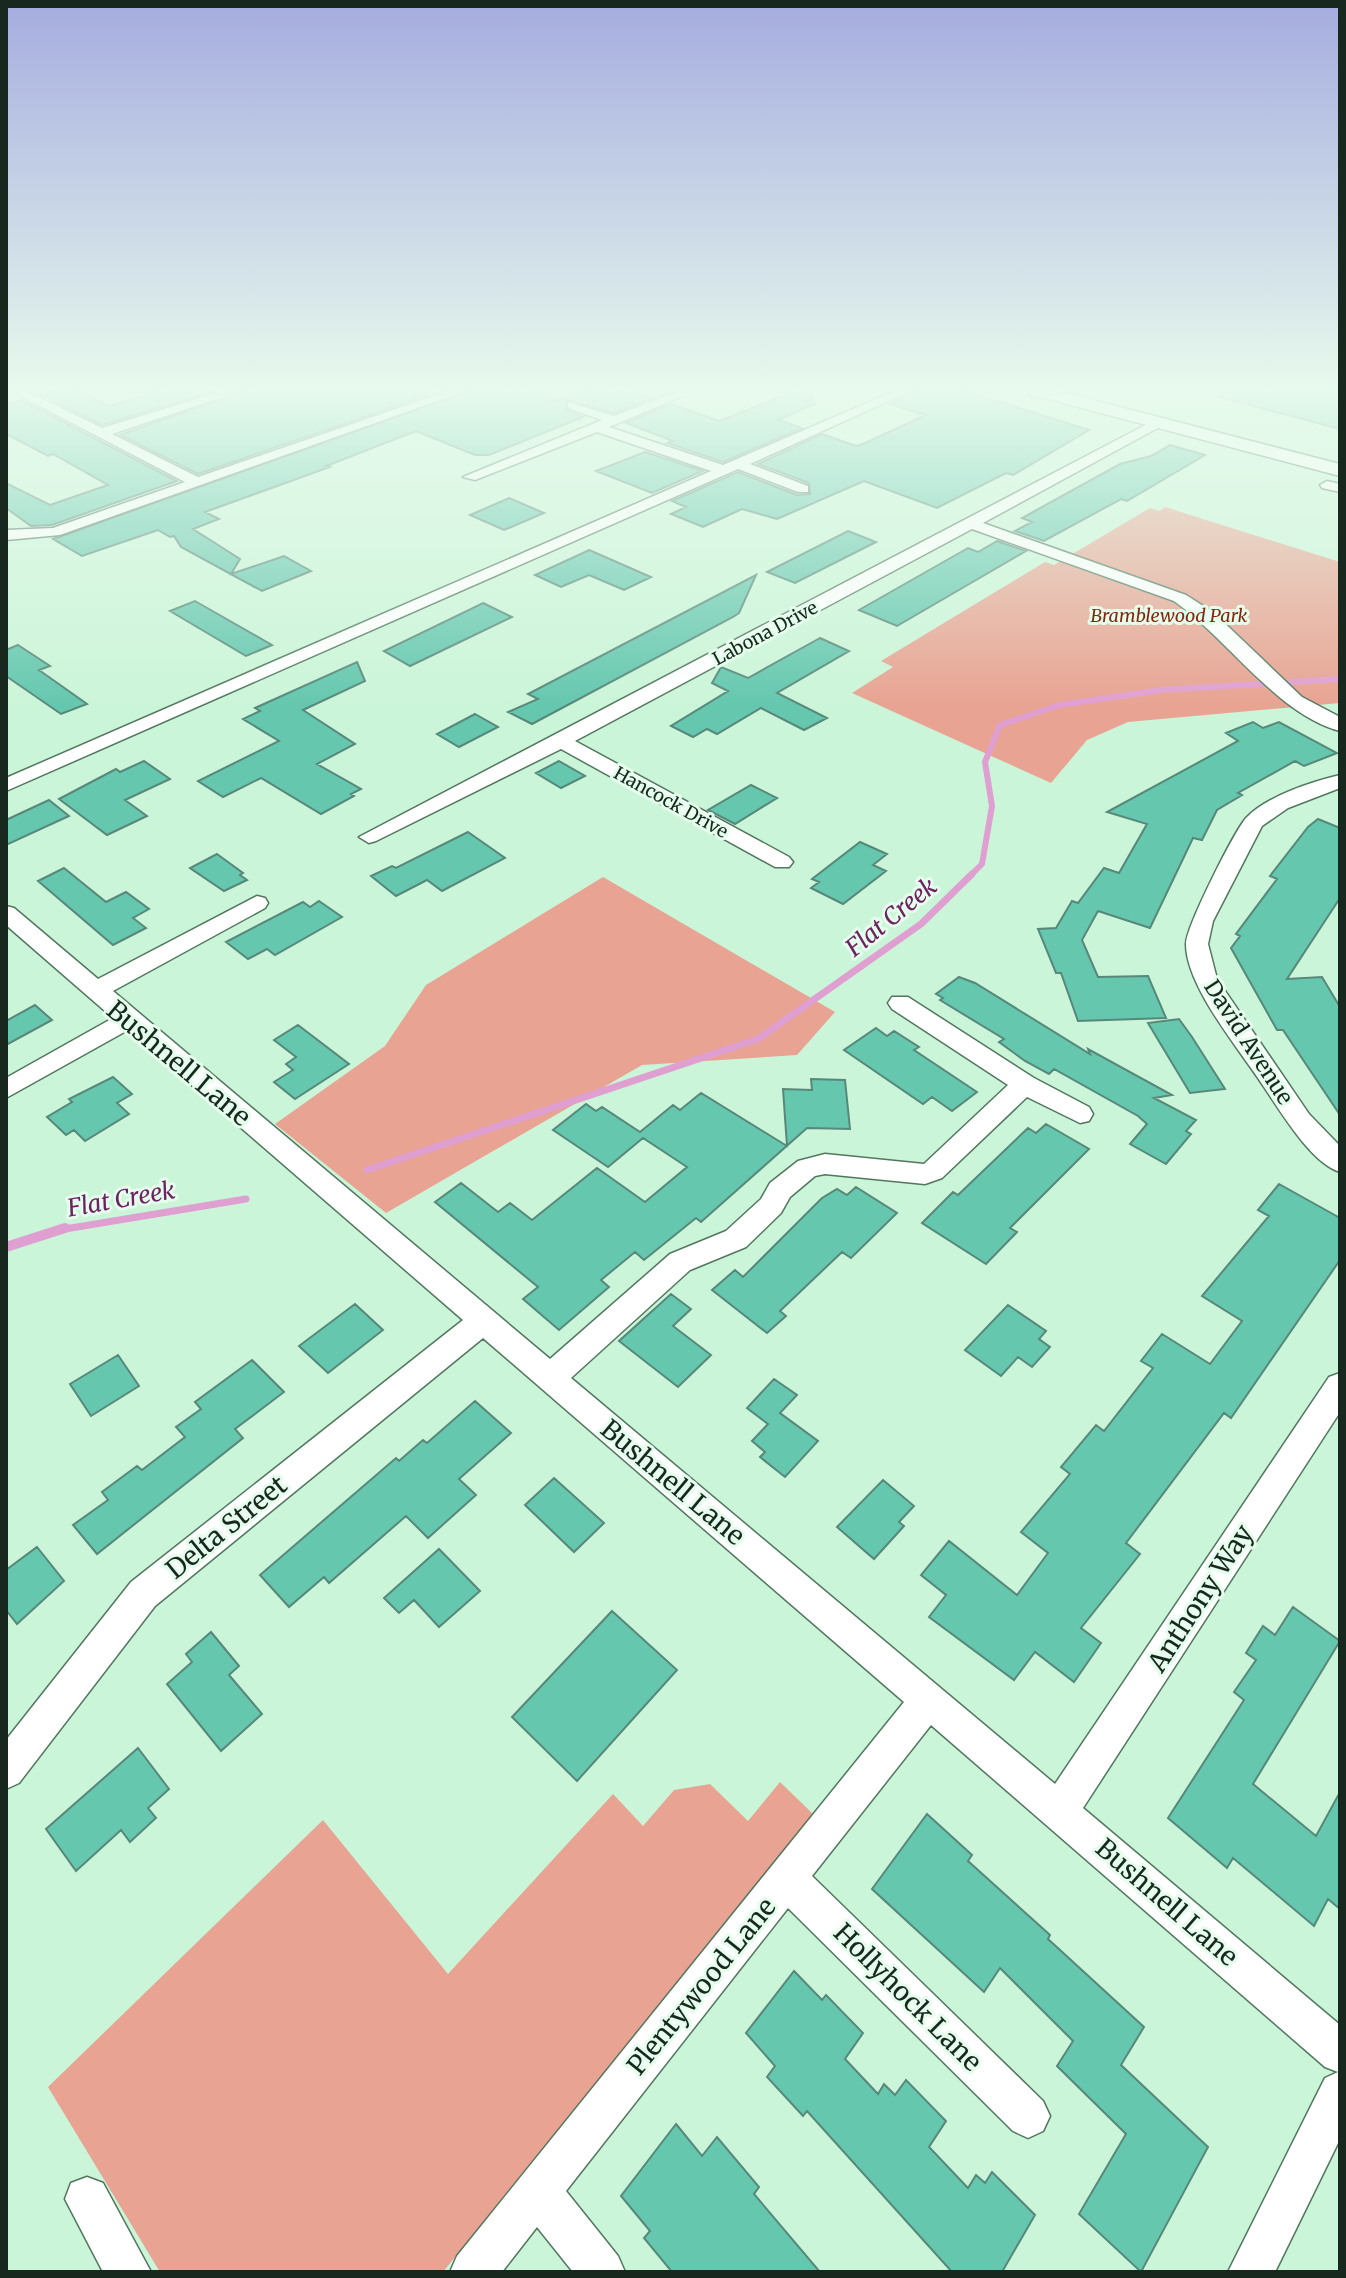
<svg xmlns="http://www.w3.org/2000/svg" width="1346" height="2278" font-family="Merriweather,serif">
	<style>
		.green { fill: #e8a392 }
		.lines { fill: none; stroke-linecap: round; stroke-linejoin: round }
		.stream-far2 { stroke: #e09fd1; stroke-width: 6 }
		.stream-far1 { stroke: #e09fd1; stroke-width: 7 }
		.stream { stroke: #e09fd1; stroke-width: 10 }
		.building { fill: #64c7ae; stroke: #57887a; stroke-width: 2 }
		.minor-casing { stroke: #52775f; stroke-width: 3 }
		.secondary-casing { stroke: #52775f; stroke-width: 3 }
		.minor { fill: #fff; fill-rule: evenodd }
		.secondary { fill: #fff; fill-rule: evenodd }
		.labels { text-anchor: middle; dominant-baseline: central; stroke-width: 6; stroke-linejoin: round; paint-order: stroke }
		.far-park-label { font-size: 18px; font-style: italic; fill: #842710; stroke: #e5fdec }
		.far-street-label { font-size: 18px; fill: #18281e; stroke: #e5fdec }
		.street-label { font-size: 22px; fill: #18281e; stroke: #e5fdec }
		.water-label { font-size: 24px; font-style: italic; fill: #6d2261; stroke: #e5fdec }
		.near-street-label { font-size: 26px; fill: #18281e; stroke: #e5fdec }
	</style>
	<rect width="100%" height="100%" fill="#cbf5d8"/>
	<!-- green -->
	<path class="green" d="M1165 507 1340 562V703L1128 722 1087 740 1051 783 852 693 893 667 881 661 1045 562 1054 565 1150 508 1159 511Z
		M603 877 835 1012 797 1055 642 1065 386 1213 275 1124 385 1046 426 985Z
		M780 1782 813 1814 443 2272H160L48 2087 323 1820 448 1974 613 1794 643 1826 674 1790 710 1784 748 1821Z"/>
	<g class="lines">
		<!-- stream-far2 -->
		<path class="stream-far2" d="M970 876 982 864 992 806 985 762 1000 725 1060 705 1161 690 1340 679"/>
		<!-- stream-far1 -->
		<path class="stream-far1" d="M367 1170 758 1039 921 924 972 874
			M59 1230 246 1199"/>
		<!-- stream -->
		<path class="stream" d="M6 1247 65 1228"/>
	</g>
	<!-- building -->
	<path class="building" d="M56 390H75L110 406 162 390H217L102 425 40 394Z
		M247 390H443L198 474 120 435Z
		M471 390H524L555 401 585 390 599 394 629 390 652 398 614 413 566 400V410L583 417 489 455H475L416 431 326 466 330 467 205 512 219 519 193 529 240 559 231 574 284 556 311 571 262 591 181 547 174 536 170 537 158 530 82 556 53 539Z
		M798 390H809L815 404 778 420 802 428 723 462 667 443 673 441 626 423 671 404 719 421Z
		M916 390H962L1089 430 1013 475 1006 473 937 508 864 481 777 519 742 509 703 527 671 514 686 507 672 501 738 472 797 495 810 494 809 483 758 464 822 434 856 446 863 444 926 415 890 404Z
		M1220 390H1340V429L1219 397Z
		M21 400 177 481 52 525 31 526 6 508V483L50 505 108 485 53 454 48 456 6 434V404Z
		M1170 445 1205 455 1127 501 1121 499 1044 541 1015 531 1032 522 1022 518 1120 464 1151 456Z
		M645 452 703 471 652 493 596 471Z
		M509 498 544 513 504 530 470 515Z
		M848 531 876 542 795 583 767 572Z
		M997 541 1026 551 897 626 859 610 968 548 978 552Z
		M589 550 596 553 651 577 624 590 589 575 561 587 535 575Z
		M756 575 739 613 733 617 532 724 508 712 538 699 528 694Z
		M195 601 272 645 246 656 170 611Z
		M483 603 512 617 410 666 384 651Z
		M820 638 849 651 777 693 827 718 804 730 761 708 717 734 707 729 693 737 671 726 728 691 712 683 721 667 748 678Z
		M18 645 50 666 39 670 87 704 61 714 6 676V650Z
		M357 662 365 681 303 710 355 744 317 764 361 789 351 794 354 796 321 814 261 778 223 797 198 781 279 741 243 719 260 711 255 708Z
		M475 714 498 727 459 747 437 734Z
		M1253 722 1263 728 1279 722 1337 753 1304 766 1295 761 1238 793 1242 795 1217 810 1202 840 1193 838 1150 928 1098 911 1082 940 1098 977 1148 976 1166 1018 1078 1021 1061 973H1056L1038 929 1056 928 1072 901 1078 903 1104 868 1119 873 1147 824 1107 812 1238 741 1226 733Z
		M144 761 170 779 125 800 147 816 107 835 59 799 116 769 120 772Z
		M559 761 585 776 561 788 536 773Z
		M751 785 777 798 735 824 708 810Z
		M49 800 69 816 6 845V820Z
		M1318 819 1340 828V898L1287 979 1322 977 1340 1007V1115L1283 1030H1277L1231 948 1240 936 1236 934 1277 879 1270 876 1308 827Z
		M468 832 505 858 442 891 427 880 396 896 371 876 392 866 396 868Z
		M860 842 887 854 873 865 886 871 843 904 811 888 819 882 812 879Z
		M217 854 243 873 240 875 247 880 224 891 190 868Z
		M64 868 106 902 126 892 149 909 133 918 146 928 113 945 38 881Z
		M319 901 342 917 275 955 267 949 248 959 226 942 303 902 310 907Z
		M959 977 975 983 1090 1054 1088 1049 1172 1095 1154 1098 1196 1120 1186 1131 1191 1134 1166 1164 1130 1144 1147 1124 1138 1116 1054 1069 1049 1074 1025 1061 999 1042 1004 1039 940 1000 943 998 936 994Z
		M35 1005 52 1020 6 1045V1021Z
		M1179 1019 1192 1037 1225 1089 1190 1093 1148 1023Z
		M298 1025 349 1064 295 1099 274 1082 293 1070 286 1064 296 1057 274 1040Z
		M876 1028 887 1036 894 1031 919 1047 914 1050 977 1092 952 1111 932 1097 923 1104 844 1050Z
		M113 1077 132 1094 117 1103 129 1114 85 1141 74 1130 66 1135 47 1117 72 1102 69 1099Z
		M811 1079 845 1080 850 1129 807 1128 701 1222 696 1218 644 1260 635 1252 601 1280 609 1287 559 1330 523 1299 538 1287 435 1202 461 1183 498 1212 510 1203 532 1220 597 1168 645 1202 687 1167 643 1138 608 1167 553 1130 586 1104 596 1111 602 1107 640 1132 673 1105 680 1110 701 1093 787 1146 783 1089 812 1090Z
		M1046 1124 1089 1149 1010 1228 1017 1232 986 1264 922 1223 953 1192 958 1195 1028 1128 1036 1133Z
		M1279 1184 1340 1218V1260L1231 1418 1224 1413 1126 1543 1140 1554 1081 1628 1101 1643 1074 1682 1035 1652 1014 1680 929 1617 946 1595 921 1575 949 1541 1017 1595 1048 1553 1021 1532 1070 1474 1061 1467 1096 1425 1104 1431 1153 1368 1141 1361 1162 1334 1210 1364 1242 1321 1202 1296 1269 1216 1258 1210Z
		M856 1187 897 1213 851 1258 842 1252 780 1311 786 1316 767 1333 712 1290 735 1270 743 1277 822 1198 837 1189 847 1195Z
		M671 1294 691 1309 673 1326 711 1355 678 1387 619 1341Z
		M355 1304 383 1330 328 1373 299 1346Z
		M1008 1305 1046 1331 1039 1339 1050 1347 1032 1367 1018 1357 1001 1376 965 1350Z
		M118 1355 139 1386 91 1416 70 1384Z
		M252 1360 284 1392 235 1429 243 1438 97 1554 73 1525 108 1500 102 1492 137 1466 142 1470 185 1437 176 1427 201 1409 195 1402Z
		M774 1379 797 1395 780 1413 818 1441 785 1477 760 1457 765 1452 752 1441 768 1424 747 1408Z
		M475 1401 511 1433 459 1479 476 1495 428 1538 406 1516 329 1583 324 1577 289 1607 260 1575 396 1458 399 1461 423 1440 427 1443Z
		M554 1478 604 1523 574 1552 525 1505Z
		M883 1480 914 1506 899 1522 904 1526 874 1559 837 1527Z
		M37 1547 64 1581 17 1624 6 1610V1570Z
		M439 1549 480 1591 439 1627 414 1600 399 1613 384 1598Z
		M1293 1607 1340 1641 1253 1784 1316 1836 1340 1792V1909L1328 1899 1314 1926 1233 1858 1227 1868 1168 1818 1244 1700 1234 1692 1256 1660 1246 1653 1263 1626 1275 1635Z
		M612 1611 677 1670 577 1781 512 1717Z
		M211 1632 239 1666 229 1675 262 1714 221 1751 167 1684 192 1662 186 1654Z
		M138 1748 169 1789 148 1808 156 1818 130 1842 121 1830 76 1871 46 1829Z
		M927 1814 972 1855 968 1861 1050 1935 1048 1939 1144 2027 1121 2065 1208 2147 1141 2272 1079 2214 1126 2134 1057 2066 1073 2041 1000 1968 984 1992 872 1889Z
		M794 1971 822 2000 826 1995 863 2033 845 2059 878 2094 884 2084 895 2095 906 2080 946 2121 929 2147 968 2188 976 2175 985 2183 992 2172 1035 2215 1002 2272H952L807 2111 803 2116 767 2077 775 2066 746 2033Z
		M676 2124 702 2156 717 2137 759 2187 754 2194 820 2272H672L644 2238 650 2231 621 2196Z"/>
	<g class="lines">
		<defs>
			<path id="minor" d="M9 390H24L102 428 226 390H244L112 434 198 477 451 390H468L60 535 6 540V530L53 528 185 482Z
				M681 390H697L609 427 723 465 897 390H913L750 464 808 486V492H798L738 469 6 791V778L711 471 597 432 475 480 463 477 602 420 568 408V402L614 416Z
				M1153 421 1165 424 983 523 1186 595 1214 613 1302 697 1340 717V731C1278 715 1227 638 1174 601L972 529 575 741 789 857 793 862 789 867H775L561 749 376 841 369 843 359 837Z
				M1327 481 1340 484V492L1322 488 1320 485Z
				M1340 775V788L1288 808 1262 826 1213 921 1208 944 1217 979 1309 1114 1340 1146V1172C1311 1163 1281 1112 1264 1087 1241 1051 1186 987 1186 944 1186 927 1234 832 1246 818 1267 796 1311 782 1340 775Z
				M257 896 265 898 268 903 265 908 113 991 550 1359 670 1254 726 1231 761 1199 770 1183 798 1161 825 1154 924 1164 1008 1085 892 1009 888 1003 892 997H908L1034 1078 1089 1107 1093 1114 1089 1121 1080 1123 1027 1097 942 1178 925 1184 825 1174 815 1176 790 1197 781 1213 746 1247 690 1270 571 1378 1055 1784 1329 1377 1340 1373V1412L1083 1808 1340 2025V2139L1275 2272H1228L1325 2078 1338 2072 1325 2067 931 1725 812 1876 1043 2101 1050 2116 1043 2131 1028 2138 1013 2131 788 1908 566 2191 618 2256 625 2272H573L537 2227 502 2272H450L457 2256 904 1702 483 1338 155 1606 19 1783 6 1789V1740L131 1582 463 1320 128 1030 6 1098V1078L113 1018 6 925V906L14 908 98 979Z
				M87 2177 103 2183 151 2272H103L65 2199 71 2183Z"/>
			<path id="secondary" d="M1026 390H1054L1340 464V476L1029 394Z"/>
		</defs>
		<!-- minor casing -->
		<use href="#minor" class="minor-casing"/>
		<!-- secondary casing -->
		<use href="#secondary" class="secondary-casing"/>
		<!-- minor -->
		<use href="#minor" class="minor"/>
		<!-- secondary -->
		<use href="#secondary" class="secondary"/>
	</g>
	<!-- sky -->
	<linearGradient id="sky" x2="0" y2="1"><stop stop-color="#a5acdf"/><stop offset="0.55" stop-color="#e8faed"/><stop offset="1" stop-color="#e8faed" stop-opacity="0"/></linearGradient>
	<rect width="1346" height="708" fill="url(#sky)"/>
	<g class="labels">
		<!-- far-park labels -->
		<g class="far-park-label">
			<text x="1169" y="615">Bramblewood Park</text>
		</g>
		<!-- far-street labels -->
		<g class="far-street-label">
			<text transform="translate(765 633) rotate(-28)">Labona Drive</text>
			<text transform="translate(671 802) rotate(29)">Hancock Drive</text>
		</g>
		<!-- street labels -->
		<g class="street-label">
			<text transform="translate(1249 1042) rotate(57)">David Avenue</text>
		</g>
		<!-- water labels -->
		<g class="water-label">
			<text transform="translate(891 917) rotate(-39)">Flat Creek</text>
			<text transform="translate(121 1199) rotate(-10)">Flat Creek</text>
		</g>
		<!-- near-street labels -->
		<g class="near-street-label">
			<text transform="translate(179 1063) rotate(40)">Bushnell Lane</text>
			<text transform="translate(673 1482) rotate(40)">Bushnell Lane</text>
			<text transform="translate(226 1527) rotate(-39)">Delta Street</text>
			<text transform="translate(1200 1598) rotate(-57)">Anthony Way</text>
			<text transform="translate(1167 1902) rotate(41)">Bushnell Lane</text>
			<text transform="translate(701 1986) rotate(-51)">Plentywood Lane</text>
			<text transform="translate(908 1997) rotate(45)">Hollyhock Lane</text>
		</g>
	</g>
	<!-- border -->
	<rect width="1346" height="2278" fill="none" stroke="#18281e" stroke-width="16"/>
</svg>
